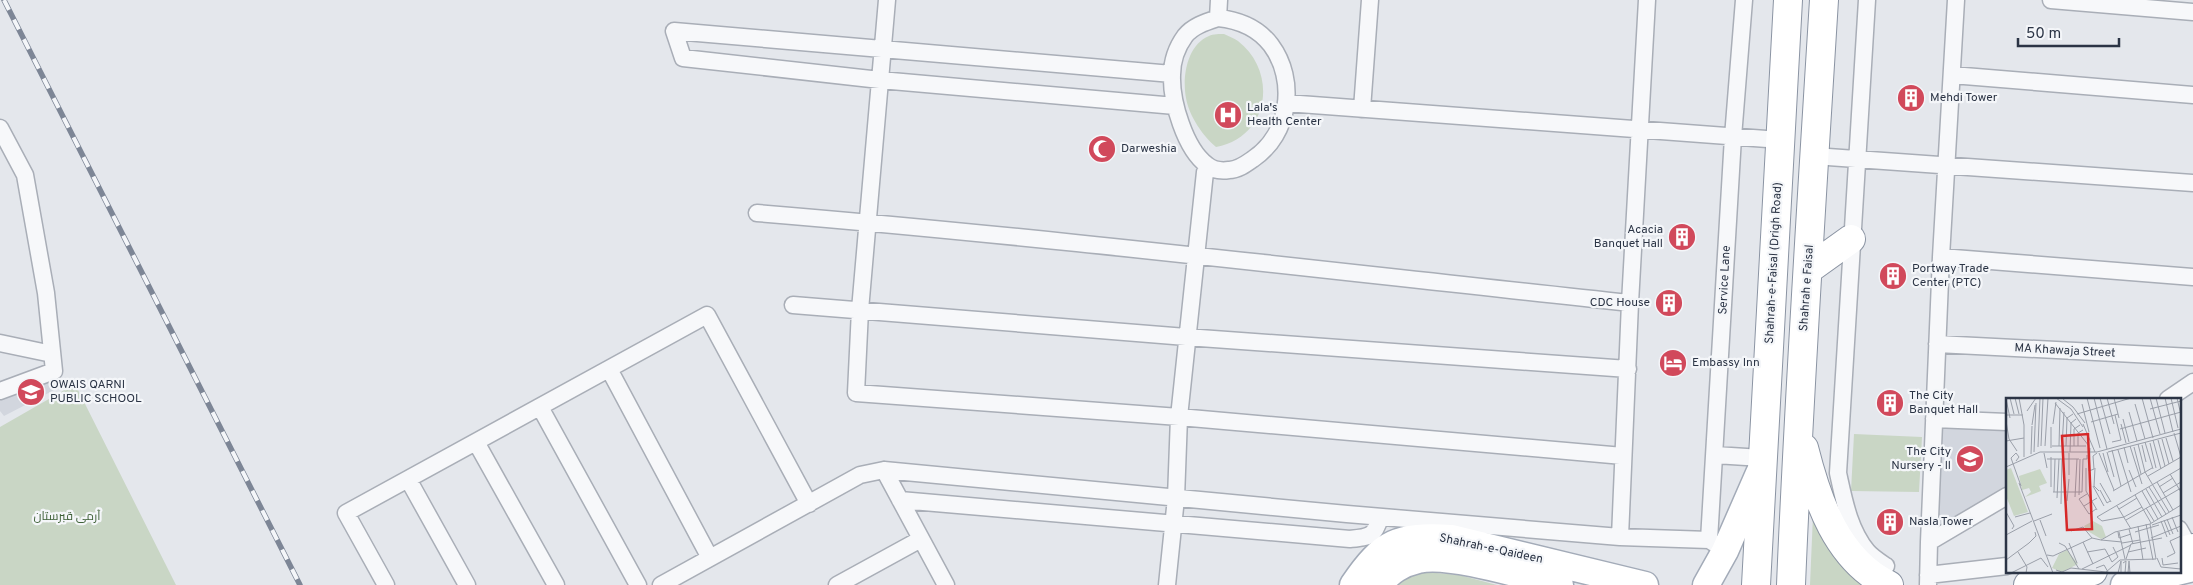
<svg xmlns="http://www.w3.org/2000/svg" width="2193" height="585" font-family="Overpass,Cairo,sans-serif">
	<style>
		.built { fill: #d2d6de }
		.green { fill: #c9d6c5 }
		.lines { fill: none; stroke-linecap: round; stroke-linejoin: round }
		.street-casing { stroke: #a9aeb7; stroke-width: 19 }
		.primary-casing { stroke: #a3abb8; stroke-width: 29 }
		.highway-casing { stroke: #8b94a3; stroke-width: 30 }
		.street { stroke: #f7f8fa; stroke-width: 16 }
		.primary { stroke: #fff; stroke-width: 26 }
		.highway { stroke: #fff; stroke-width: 28 }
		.rail-casing { stroke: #7d8696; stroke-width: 5.5 }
		.rail { stroke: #f4f6f9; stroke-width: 4; stroke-dasharray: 11; stroke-linecap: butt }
		.labels { text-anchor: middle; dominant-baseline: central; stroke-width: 4.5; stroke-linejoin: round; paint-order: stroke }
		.poi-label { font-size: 12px; fill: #2b3445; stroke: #f4f6f9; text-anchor: start }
		.street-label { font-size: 12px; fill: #2b3445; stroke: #f4f6f9 }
		.park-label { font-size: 12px; fill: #3f6138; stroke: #f4f6f9 }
		.inset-road { fill: none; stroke: #9a9fa9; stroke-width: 1 }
		.view { fill: #d62828; fill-opacity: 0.15; stroke: #d62828; stroke-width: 2.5 }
		.inset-edge { fill: none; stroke: #2b3445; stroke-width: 2.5 }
	</style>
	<rect width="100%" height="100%" fill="#e4e7ec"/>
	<!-- built -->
	<path class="built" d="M56 374 60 387 4 416 0 411V396Z
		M1934 419 2007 422V496L1929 542Z"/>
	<!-- green -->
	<path class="green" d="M1224 34C1228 36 1234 38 1238 41 1278 72 1270 137 1216 147 1203 136 1189 116 1186 98 1182 77 1187 45 1209 36 1213 34 1220 34 1224 34Z
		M75 384 176 585H0V427Z
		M1854 434 1922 437 1919 492 1851 491Z
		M1813 515 1868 585H1810Z
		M1414 571 1459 575 1497 585H1398Z"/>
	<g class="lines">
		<defs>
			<path id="street" d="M887 0 860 310 856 393 1179 417 1623 456
				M1647 0 1630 303 1620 537 1709 540
				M1867 0 1838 473C1844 500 1849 529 1867 551 1872 557 1880 562 1886 566
				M2051 0 2193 12
				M1218 18C1238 20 1258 28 1271 45 1297 80 1290 134 1253 159 1246 164 1238 170 1229 170 1222 171 1213 170 1207 165 1185 149 1171 101 1172 75 1172 61 1177 47 1185 36 1193 26 1206 22 1218 18Z
				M1218 18 1219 0
				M1172 74 674 31 683 58 880 80 1175 106
				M1952 75 2193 95
				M1286 103 1781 140
				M1362 109 1370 0
				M0 128 25 175 46 293 54 371 0 391
				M1814 156 2193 183
				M757 213C1048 237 1339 272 1630 303
				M1941 257 2193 277
				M793 305 1186 337 1628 369
				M0 343 52 354
				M1937 344 2193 357
				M609 369 710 558
				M2168 399 2193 382
				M540 407 638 585
				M1934 419 2007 422
				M476 442 556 585
				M1715 455 1762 458
				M884 470 946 585
				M408 479 467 585
				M900 500 1350 539C1369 537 1375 537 1380 517
				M2179 529 2184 538
				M1929 542 1941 257 1956 0
				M1717 545 1709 540 1733 137 1744 0
				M1928 575 2007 566
				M386 585 346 513 707 315 809 504
				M661 585 860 475 884 470 1347 514 1620 537
				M837 585 921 539
				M1167 585 1176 498 1179 417 1205 172 1208 166
				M1928 585 1929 542 2007 496"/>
			<path id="primary" d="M1353 585C1383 541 1398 535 1451 538L1645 585
				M1381 585C1387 572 1404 563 1418 560 1448 552 1527 577 1560 585
				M1706 585 1725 551 1760 471
				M2124 585 2193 568"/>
			<path id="highway" d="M1809 269 1851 239
				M1804 448C1817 500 1837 560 1889 585
				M2179 552 2193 548
				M1756 585 1788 0
				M1791 585C1799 390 1812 195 1824 0
				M2028 585 2093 571"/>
		</defs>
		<!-- street casing -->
		<use href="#street" class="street-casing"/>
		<!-- primary casing -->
		<use href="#primary" class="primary-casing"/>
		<!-- highway casing -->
		<use href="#highway" class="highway-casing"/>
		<!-- street -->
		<use href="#street" class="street"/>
		<!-- primary -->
		<use href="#primary" class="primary"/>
		<!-- highway -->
		<use href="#highway" class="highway"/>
		<defs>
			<path id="rail" d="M4 0 300 585"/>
		</defs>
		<!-- rail casing -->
		<use href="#rail" class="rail-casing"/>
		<!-- rail -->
		<use href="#rail" class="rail"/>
	</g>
	<!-- icons -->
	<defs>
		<symbol id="building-disc" viewBox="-11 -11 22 22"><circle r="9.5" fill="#d1495b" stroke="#f4f6f9"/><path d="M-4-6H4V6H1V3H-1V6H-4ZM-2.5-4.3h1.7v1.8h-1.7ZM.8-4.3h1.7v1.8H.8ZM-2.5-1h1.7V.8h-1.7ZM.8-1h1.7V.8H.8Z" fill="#fff"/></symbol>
		<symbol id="hospital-disc" viewBox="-11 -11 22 22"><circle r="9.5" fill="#d1495b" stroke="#f4f6f9"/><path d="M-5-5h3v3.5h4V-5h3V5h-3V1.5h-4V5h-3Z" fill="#fff"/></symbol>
		<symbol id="mosque-disc" viewBox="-11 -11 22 22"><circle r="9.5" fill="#d1495b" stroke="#f4f6f9"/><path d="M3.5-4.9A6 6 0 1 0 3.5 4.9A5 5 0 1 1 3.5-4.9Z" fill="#fff"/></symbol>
		<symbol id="hotel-disc" viewBox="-11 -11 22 22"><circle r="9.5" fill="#d1495b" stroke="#f4f6f9"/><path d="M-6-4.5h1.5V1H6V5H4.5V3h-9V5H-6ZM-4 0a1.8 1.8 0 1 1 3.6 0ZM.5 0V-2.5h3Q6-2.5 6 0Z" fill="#fff"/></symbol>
		<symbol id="school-disc" viewBox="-11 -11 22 22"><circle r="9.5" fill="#d1495b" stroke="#f4f6f9"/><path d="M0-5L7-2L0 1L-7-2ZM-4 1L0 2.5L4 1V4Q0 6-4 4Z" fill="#fff"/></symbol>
	</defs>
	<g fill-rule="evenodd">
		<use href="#building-disc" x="1895" y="82" width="32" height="32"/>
		<use href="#hospital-disc" x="1212" y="99" width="32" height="32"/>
		<use href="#mosque-disc" x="1086" y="133" width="32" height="32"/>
		<use href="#building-disc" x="1666" y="221" width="32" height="32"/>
		<use href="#building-disc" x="1877" y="260" width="32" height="32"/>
		<use href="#building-disc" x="1653" y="287" width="32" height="32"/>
		<use href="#hotel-disc" x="1657" y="347" width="32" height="32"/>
		<use href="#school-disc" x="15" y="376" width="32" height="32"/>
		<use href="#building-disc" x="1874" y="387" width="32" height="32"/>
		<use href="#school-disc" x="1954" y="443" width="32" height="32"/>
		<use href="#building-disc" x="1874" y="506" width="32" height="32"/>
	</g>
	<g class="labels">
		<!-- poi labels -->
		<g class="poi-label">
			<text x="1930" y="98">Mehdi Tower</text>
			<text x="1247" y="108">Lala's<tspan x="1247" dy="14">Health Center</tspan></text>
			<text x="1121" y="149">Darweshia</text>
			<text x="1663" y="230" text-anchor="end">Acacia<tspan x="1663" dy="14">Banquet Hall</tspan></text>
			<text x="1912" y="269">Portway Trade<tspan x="1912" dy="14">Center (PTC)</tspan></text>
			<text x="1650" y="303" text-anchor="end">CDC House</text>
			<text x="1692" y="363">Embassy Inn</text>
			<text x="50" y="385">OWAIS QARNI<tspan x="50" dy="14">PUBLIC SCHOOL</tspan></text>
			<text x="1909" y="396">The City<tspan x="1909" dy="14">Banquet Hall</tspan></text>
			<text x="1951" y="452" text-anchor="end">The City<tspan x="1951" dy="14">Nursery - ll</tspan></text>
			<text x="1909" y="522">Nasla Tower</text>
		</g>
		<!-- street labels -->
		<g class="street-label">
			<text transform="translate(1774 263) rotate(-87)">Shahrah-e-Faisal (Drigh Road)</text>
			<text transform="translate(1725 280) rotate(-87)">Service Lane</text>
			<text transform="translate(1807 288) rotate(-86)">Shahrah e Faisal</text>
			<text transform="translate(2065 351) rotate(3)">MA Khawaja Street</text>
			<text transform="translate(1491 549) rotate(12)">Shahrah-e-Qaideen</text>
		</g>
		<!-- park labels -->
		<g class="park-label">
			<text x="67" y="517">آرمی قبرستان</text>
		</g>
	</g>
	<!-- overview -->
	<g transform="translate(2006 398)">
		<rect width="175" height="175" fill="#e4e7ec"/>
		<path d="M5 70 22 114 8 118 0 98V72ZM34 71 41 85 33 88 35 93 19 99 25 94 23 90 16 92 13 78ZM87 123 96 128 100 139 95 141 80 132 78 128ZM61 152 72 166 56 174 46 170 53 156Z" fill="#c9d6c5"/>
		<path class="inset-road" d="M4 0 8 16M9 0 13 16M13 0 18 27V59M50 0 65 11 77 29M81 0 94 50M88 0 101 51M94 0 104 36M101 0 108 26M108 0 113 20M136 0 147 40M144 0 154 36M150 0 159 35M159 0 167 34M165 0 172 30M171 0 175 17M0 1 4 20M57 1 67 9 79 25M49 5 83 48M76 6 83 34M129 6 139 41M144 11 175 3M21 13 30 0M123 14 131 43M71 16 125 0M0 17H17M117 21 123 44M0 23 3 41 11 53M85 24 112 16M47 26 50 4M77 26 89 54M115 26 120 45M26 27 29 7M45 29V50M114 31 175 14M160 40 167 63M156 41 163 66M147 42 155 71M152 42 159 68M0 43 18 40M106 44 115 42 109 17M139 44 147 71M144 45 150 70M132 46 139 74 163 114M136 47 140 64M35 48 37 0M39 48 42 0M46 48H80M53 48 54 10M56 48 58 14M60 48 61 20 67 16M68 48V31L74 27M72 48V35L77 32M124 48 136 86M32 49 34 0M118 49 122 65M128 49 135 76M84 50 83 73 88 71 87 58 91 55M106 52 115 88M112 52 125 94M28 54 30 5M64 54 65 25 70 21M101 54 108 79M102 54 175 35M38 55 41 70M93 55 108 92M97 55 102 74M25 56 26 28M41 61H73M10 63 13 59 10 55 5 60 15 88M0 69 34 54H91L175 31M80 70V93L91 112M89 70 88 88 93 93M123 72 130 89M164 76 175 94M63 77V55M142 78 175 59 168 35M151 84 167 112M13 85 47 175M94 85 105 104M87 88 98 108M45 89V59M143 89 160 116M153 89 167 80M140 91 156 119M94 92 101 105 104 103M107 93 146 70M136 93 152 121M47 94H76L77 61H81V57M48 94 49 61M157 95 175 84M81 96 73 101 83 116 90 111M73 97 74 61M129 97 145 125M69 99 71 61M51 100 53 61M61 103 63 81M55 106 56 61M78 108 91 100M111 108 125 131M140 110 148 123M113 111 131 100M0 114 8 128 6 131M9 119 24 115M91 119 175 70M91 119 96 123 118 119 136 109M166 119 172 134M161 121 167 136M34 122 40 138M120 122 175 90M158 122 164 137M28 123 46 116M155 123 161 139M140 126 147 162M146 127 175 117M132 128 137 162M123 131 127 146M65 133 77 129 86 140M112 134 113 140 125 136M113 134 119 161M129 134 153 127M0 137 26 123M145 140 175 128M95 142 116 144M77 144 87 166M53 145 59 148 73 171M63 145 71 165M116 145 134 142M12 154 21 169 20 175M81 154 99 151 106 164 112 159 107 149M122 154 140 150M41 157 47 158 86 140 95 142 109 134 144 126M161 159 169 155 164 143 175 138M151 160 155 169 175 171M156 160 157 167 172 165M120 161 125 146 156 140M0 162 23 145 30 138 29 134M117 165 120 163 119 175M90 170 98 167 102 174M76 171 125 147M50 172 56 174 65 170 100 174 114 162 150 161 144 126 175 107M5 175 35 160 42 169M112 175 115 163V175M122 175 123 163 124 175"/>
		<path class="view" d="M82 36 86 131 61 132 56 38Z"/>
		<rect width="175" height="175" class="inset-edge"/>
	</g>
	<!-- scale -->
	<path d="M2018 38v8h101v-8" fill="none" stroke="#2b3445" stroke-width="2.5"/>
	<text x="2026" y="38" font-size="15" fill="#2b3445" stroke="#f4f6f9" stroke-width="4" paint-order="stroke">50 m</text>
</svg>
